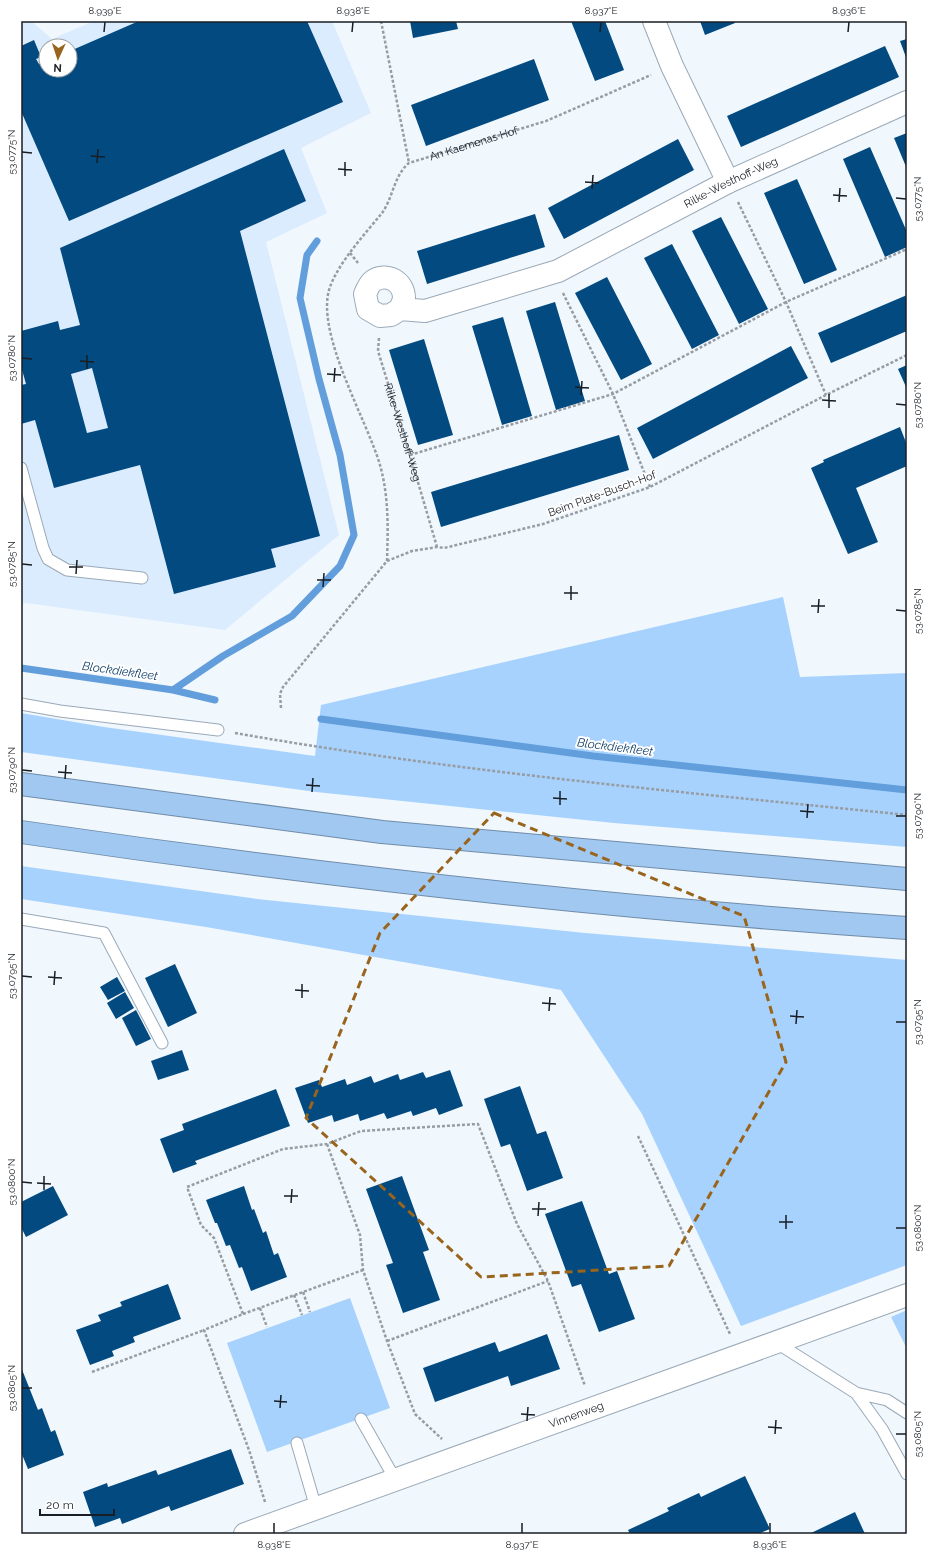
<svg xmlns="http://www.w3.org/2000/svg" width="928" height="1555" font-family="Raleway,sans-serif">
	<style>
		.built { fill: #dbecfe; fill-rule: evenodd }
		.green { fill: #a7d2fe }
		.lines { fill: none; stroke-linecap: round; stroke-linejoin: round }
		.stream { stroke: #619edb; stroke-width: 7 }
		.building { fill: #024a80; fill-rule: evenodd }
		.service-casing { stroke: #9aa9b8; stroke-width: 13 }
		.minor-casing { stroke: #9aa9b8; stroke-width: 24 }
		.motorway-casing { stroke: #708ca9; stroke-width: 24 }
		.path { stroke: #969da3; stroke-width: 2.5; stroke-dasharray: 3 2; stroke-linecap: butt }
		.service { stroke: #fff; stroke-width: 11 }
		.minor { stroke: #fff; stroke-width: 22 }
		.motorway { stroke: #a0c8f1; stroke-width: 22 }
		.marked { fill: none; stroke: #99641c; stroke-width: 3; stroke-dasharray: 8 5; stroke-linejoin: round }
		.ticks { fill: none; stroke: #181e24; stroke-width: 1.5 }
		.labels { text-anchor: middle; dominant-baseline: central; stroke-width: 4; stroke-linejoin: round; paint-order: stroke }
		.street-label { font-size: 11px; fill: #181e24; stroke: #fff }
		.water-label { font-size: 12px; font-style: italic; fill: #134068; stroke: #fff }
		.neatline { fill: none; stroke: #181e24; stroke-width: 1.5 }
		.ticks-label { font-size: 10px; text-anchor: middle; fill: #181e24 }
	</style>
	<rect width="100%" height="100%" fill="#f0f7fd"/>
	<!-- built -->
	<path class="built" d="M21 21H31L52 39 94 21H332L371 113 301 148 327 213 266 242 339 535 225 630 26 603 21 604ZM46 46H70V70H46Z"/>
	<!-- green -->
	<path class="green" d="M783 597 800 677 907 673V847L614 823 316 792 21 752V713L104 727 315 756 321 705Z
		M21 866 257 899 585 933 907 960V1265L741 1326 642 1114 561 990 206 927 21 899Z
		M350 1298 390 1408 267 1452 227 1343Z
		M907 1310V1349L891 1317Z"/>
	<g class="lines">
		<!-- stream -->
		<path class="stream" d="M21 668 173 690 215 700
			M173 690 223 656 292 616 340 566 354 535 340 455 319 379 300 298 307 255 317 241
			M321 719 593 756 907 790"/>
	</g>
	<!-- building -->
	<path class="building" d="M139 21H307L343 102 69 221 21 111V46L34 40 41 57 36 59 39 64 46 61V70H70V51Z
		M410 21H456L458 29 413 38Z
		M571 21H605L624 70 595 81Z
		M700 21H734L735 23 705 35Z
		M907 39V60L900 41Z
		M885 46 899 77 741 147 727 116Z
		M534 59 549 100 426 146 411 105Z
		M907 133V169L894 138Z
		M678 139 694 170 564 239 548 208Z
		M870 147 907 232V247L885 257 843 159Z
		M284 149 306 201 240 231 320 536 271 549 276 567 174 594 140 465 54 488 35 420 21 424V391L22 390 21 385 26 384 21 366V331L58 321 60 330 80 325 60 248ZM92 368 108 428 87 433 71 374Z
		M797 179 837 270 804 284 764 193Z
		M535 214 545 247 427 284 417 251Z
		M721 217 768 309 739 324 692 231Z
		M672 244 719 335 692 349 644 258Z
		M607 277 652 364 621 380 575 293Z
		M907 295V331L831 363 818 333Z
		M555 302 585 401 556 410 526 311Z
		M503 317 532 416 502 425 472 326Z
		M424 339 453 435 418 445 389 350Z
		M791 346 808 378 653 459 637 428Z
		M907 365V389L898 369Z
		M900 427 907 445V466L856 488 878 542 848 554 811 468 824 462 823 460Z
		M619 435 629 470 441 527 431 492Z
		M175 964 197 1013 168 1027 145 978Z
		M117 977 125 991 108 1000 100 987Z
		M125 992 134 1008 116 1019 107 1003Z
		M136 1010 151 1039 136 1046 122 1018Z
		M182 1050 189 1070 158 1080 151 1061Z
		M450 1070 463 1106 439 1115 436 1108 413 1116 411 1111 387 1119 384 1113 360 1121 358 1114 334 1122 332 1115 308 1123 295 1088 319 1080 322 1087 345 1079 347 1085 371 1076 374 1083 398 1074 400 1080 423 1072 426 1078Z
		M520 1086 537 1134 546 1131 563 1178 527 1191 510 1144 501 1147 484 1099Z
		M276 1089 290 1126 195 1161 197 1164 173 1173 160 1139 184 1130 182 1124Z
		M402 1176 429 1250 423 1252 440 1300 403 1313 386 1265 393 1263 366 1189Z
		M53 1186 68 1215 26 1237 21 1227V1202Z
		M244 1186 252 1210 254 1209 263 1233 266 1231 274 1255 278 1253 287 1277 251 1291 242 1267 239 1268 230 1245 226 1246 217 1223H215L206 1200Z
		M582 1201 609 1274 617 1271 635 1319 599 1332 581 1284 572 1287 545 1214Z
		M168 1284 181 1319 133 1337 135 1342 112 1351 114 1356 90 1365 76 1330 101 1321 98 1315 122 1306 120 1302Z
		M547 1334 560 1369 511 1386 508 1376 435 1402 423 1368 495 1342 499 1352Z
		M21 1367 38 1410 42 1408 51 1432 55 1430 64 1455 28 1469 21 1452Z
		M231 1449 244 1484 171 1511 169 1506 122 1524 120 1518 95 1527 83 1492 107 1483 108 1487 156 1470 158 1475Z
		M745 1476 770 1529 758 1534H630L628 1530 669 1511 667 1508 699 1493 701 1497Z
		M855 1512 865 1534H809Z"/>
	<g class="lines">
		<defs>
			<path id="service" d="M21 468 43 548 48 559 67 570 142 578
				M21 704 60 711 218 730
				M21 919 104 933 162 1043
				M777 1343 856 1393 882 1429 907 1474
				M856 1393 887 1400 907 1413
				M361 1419 395 1479
				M297 1443 316 1508"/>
			<g id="minor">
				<path d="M654 21 672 66 728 182"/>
				<path id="s3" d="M400 309C401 306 404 301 404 298 404 281 386 272 373 281 369 284 367 290 365 294L368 309 380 316 391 315 400 309 425 311 558 271 728 182 907 102"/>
				<path id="s4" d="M245 1534 907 1295"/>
			</g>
			<path id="motorway" d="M21 784 382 832 907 879
				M21 832C315 875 611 908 907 928"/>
		</defs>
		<!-- service casing -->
		<use href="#service" class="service-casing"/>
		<!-- minor casing -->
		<use href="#minor" class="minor-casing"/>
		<!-- motorway casing -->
		<use href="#motorway" class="motorway-casing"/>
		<!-- path -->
		<g class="path">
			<path d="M381 21 409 163"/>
			<path d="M738 202 786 302 826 395"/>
			<path d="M350 253 358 263"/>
			<path d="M563 293 613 394 650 487"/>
			<path id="s1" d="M379 338 378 351 410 455 437 547"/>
			<path d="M410 455 613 394 786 302 907 249"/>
			<path id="s2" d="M387 561C388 529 389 497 380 465 367 420 314 331 330 287 339 262 365 234 382 213 393 198 394 175 409 163L546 121 651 75"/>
			<path d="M281 708 280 694 283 687 387 561 412 551 437 547 444 548 543 524 650 487 826 395 907 355"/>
			<path d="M235 733C457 772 682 792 907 815"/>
			<path d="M638 1136 730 1334"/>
			<path d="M327 1144 360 1235 363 1270 387 1341 415 1414 442 1439"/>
			<path d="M303 1292 310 1312"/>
			<path d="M294 1295 302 1315"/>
			<path d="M260 1308 267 1327"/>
			<path d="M243 1314 363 1270"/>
			<path d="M387 1341 548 1281"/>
			<path d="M92 1372 204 1330"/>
			<path d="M265 1502 249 1450 204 1330 243 1314 214 1238 201 1225 187 1187 283 1149 327 1144 361 1131 478 1124 517 1224 548 1281 585 1386"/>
		</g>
		<!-- service -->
		<use href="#service" class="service"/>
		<!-- minor -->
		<use href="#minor" class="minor"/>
		<!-- motorway -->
		<use href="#motorway" class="motorway"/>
	</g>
	<!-- marked area -->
	<path class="marked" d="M494 813 744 916 786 1062 669 1266 481 1277 306 1118 380 933Z"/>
	<!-- ticks -->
	<path class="ticks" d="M104 32 105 22M352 32 353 22M600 32 601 22M848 32 849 22M22 152 32 153M91 156 105 157M97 163 98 149M338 169 352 170M345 176V162M585 182 599 183M592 189 593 175M833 195 847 196M896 198 906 199M839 202 840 188M22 358 32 359M80 361 94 362M87 369V355M327 374 341 375M334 382 335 368M575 387 589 388M581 395 582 381M822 400 836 401M896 404 906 405M829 408V394M22 564 32 565M69 567H83M76 574 77 560M317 580H331M323 587 324 573M564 593H578M571 600V586M811 606H825M896 610 906 611M818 613 819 599M22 770 32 771M58 772 72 773M65 779 66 765M306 785 320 786M312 792 313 778M553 798 567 799M560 805V791M800 811 814 812M896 816H906M807 818 808 804M22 976 32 977M48 977 62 978M54 985 55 971M295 990 309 991M302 998V984M542 1003 556 1004M549 1011 550 997M790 1016 804 1017M896 1022H906M796 1024 797 1010M22 1182 32 1183M37 1183 51 1184M44 1190V1176M284 1196H298M291 1203 292 1189M532 1209H546M538 1216 539 1202M779 1222H793M896 1228H906M786 1229V1215M22 1388H32M274 1401 287 1402M280 1408 281 1395M521 1414 535 1415M527 1421 528 1407M768 1427 782 1428M775 1434 776 1420M896 1434H906M274 1533V1523M522 1533V1523M770 1533V1523"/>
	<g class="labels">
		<!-- street labels -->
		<g class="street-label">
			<text stroke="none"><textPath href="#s2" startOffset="500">An Kaemenas Hof</textPath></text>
			<text stroke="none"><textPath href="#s3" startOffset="480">Rilke-Westhoff-Weg</textPath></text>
			<text stroke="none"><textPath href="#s1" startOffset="98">Rilke-Westhoff-Weg</textPath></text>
			<text transform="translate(602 494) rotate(-20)">Beim Plate-Busch-Hof</text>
			<text stroke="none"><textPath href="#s4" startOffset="352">Vinnenweg</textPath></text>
		</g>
		<!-- water labels -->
		<g class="water-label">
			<text transform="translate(120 671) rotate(8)">Blockdiekfleet</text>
			<text transform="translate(615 747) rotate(7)">Blockdiekfleet</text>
		</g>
	</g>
	<!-- border -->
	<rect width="928" height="1555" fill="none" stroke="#ffffff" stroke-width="44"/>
	<!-- north arrow -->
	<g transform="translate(58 58) rotate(183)"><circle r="19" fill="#ffffff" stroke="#a3a5a7"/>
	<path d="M0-3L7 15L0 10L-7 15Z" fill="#99641c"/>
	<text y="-6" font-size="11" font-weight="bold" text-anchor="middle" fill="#181e24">N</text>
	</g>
	<!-- scale -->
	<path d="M40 1509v6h74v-6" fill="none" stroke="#181e24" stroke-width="2"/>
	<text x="46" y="1509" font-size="12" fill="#181e24" stroke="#ffffff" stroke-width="3" paint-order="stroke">20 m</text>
	<rect x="22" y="22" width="884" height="1511" class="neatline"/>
	<g class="ticks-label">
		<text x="105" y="14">8.939°E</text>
		<text x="353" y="14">8.938°E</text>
		<text x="601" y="14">8.937°E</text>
		<text x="849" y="14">8.936°E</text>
		<text transform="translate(11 152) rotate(-90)" y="4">53.0775°N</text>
		<text transform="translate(917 199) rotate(-90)" y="4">53.0775°N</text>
		<text transform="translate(11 358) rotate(-90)" y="4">53.0780°N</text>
		<text transform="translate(917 405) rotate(-90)" y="4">53.0780°N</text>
		<text transform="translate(11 564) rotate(-90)" y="4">53.0785°N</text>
		<text transform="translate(917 611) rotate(-90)" y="4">53.0785°N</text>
		<text transform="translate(11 770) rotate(-90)" y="4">53.0790°N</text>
		<text transform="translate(917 816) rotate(-90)" y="4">53.0790°N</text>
		<text transform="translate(11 976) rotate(-90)" y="4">53.0795°N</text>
		<text transform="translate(917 1022) rotate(-90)" y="4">53.0795°N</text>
		<text transform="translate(11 1182) rotate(-90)" y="4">53.0800°N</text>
		<text transform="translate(917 1228) rotate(-90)" y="4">53.0800°N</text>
		<text transform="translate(11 1388) rotate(-90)" y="4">53.0805°N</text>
		<text transform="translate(917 1434) rotate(-90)" y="4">53.0805°N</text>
		<text x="274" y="1548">8.938°E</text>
		<text x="522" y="1548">8.937°E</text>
		<text x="770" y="1548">8.936°E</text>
	</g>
</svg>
